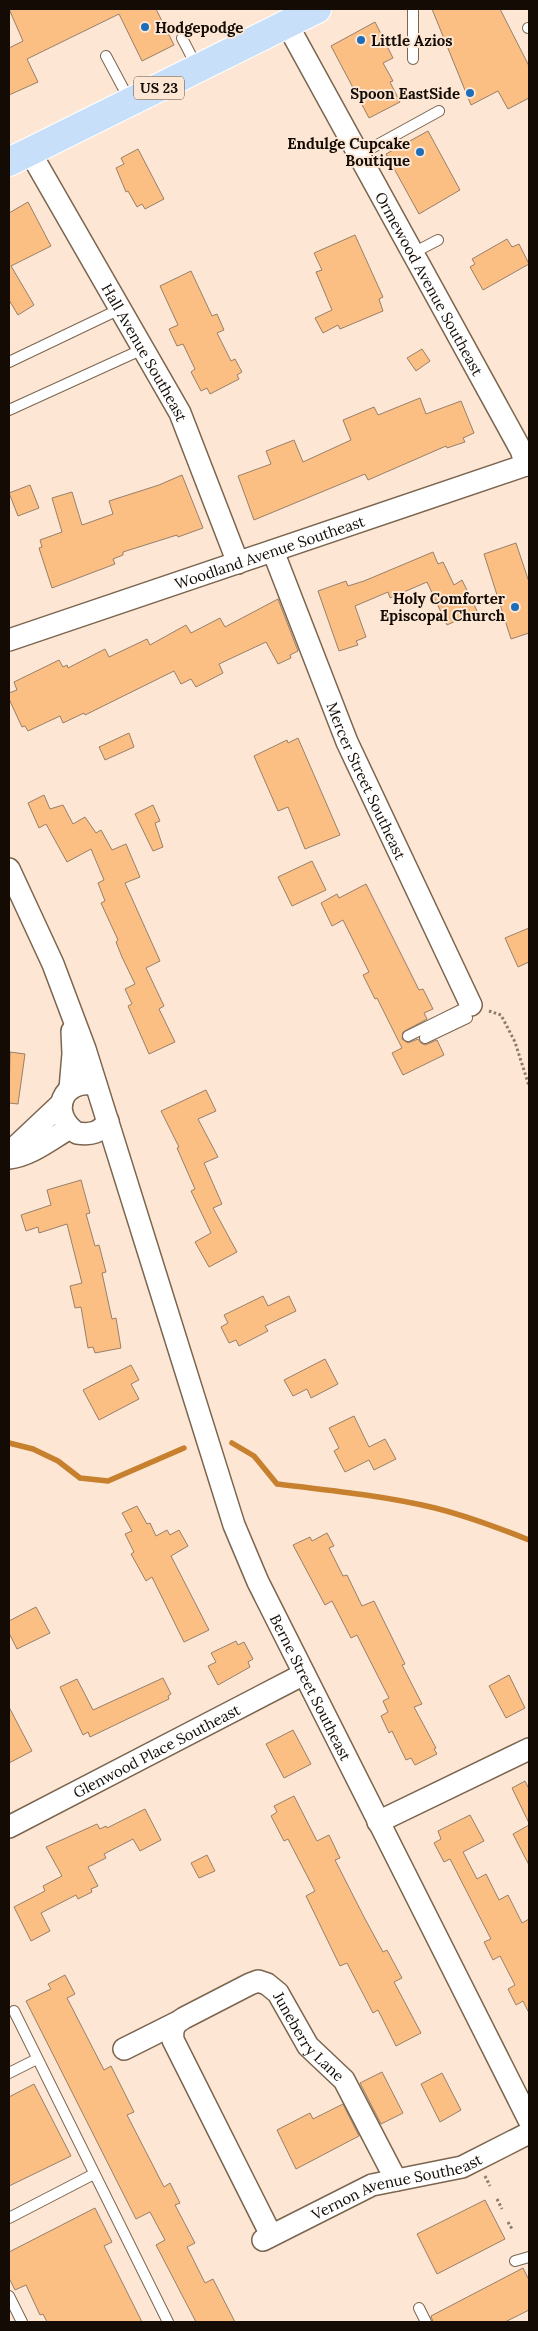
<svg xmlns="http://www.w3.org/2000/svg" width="538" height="2331" font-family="Lora,serif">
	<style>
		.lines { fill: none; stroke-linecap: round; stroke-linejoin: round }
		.stream { stroke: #c7802e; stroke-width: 5.5 }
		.building { fill: #fbbe83; stroke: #98806a }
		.service-casing { stroke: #7b654f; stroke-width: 12 }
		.minor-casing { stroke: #7b654f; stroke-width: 24 }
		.trunk-casing { stroke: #fff; stroke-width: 30 }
		.path { stroke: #8b7c6f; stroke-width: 3; stroke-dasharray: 2.5 2.5; stroke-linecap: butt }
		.service { stroke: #fff; stroke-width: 10 }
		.minor { stroke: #fff; stroke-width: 21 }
		.trunk { stroke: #c8dffa; stroke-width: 28 }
		.poi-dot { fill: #1d6dbb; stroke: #fde7d4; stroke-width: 2 }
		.labels { text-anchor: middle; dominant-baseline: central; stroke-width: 4; stroke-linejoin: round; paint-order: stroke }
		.shield { fill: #fde7d4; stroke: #594d42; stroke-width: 1 }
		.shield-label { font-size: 14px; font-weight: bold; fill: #130b04 }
		.poi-label { font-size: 15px; font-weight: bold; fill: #130b04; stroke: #fde7d4; text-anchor: end }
		.street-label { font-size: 15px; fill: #130b04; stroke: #fde7d4 }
	</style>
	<rect width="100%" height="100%" fill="#fde7d4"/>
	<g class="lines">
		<!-- stream -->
		<path class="stream" d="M9 1443 33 1449 58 1461 80 1478 108 1481 184 1448
			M232 1443 254 1456 277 1484C328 1490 385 1496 435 1508 467 1516 499 1528 529 1540"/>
	</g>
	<!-- building -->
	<path class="building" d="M9 9H156L174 45 142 61 119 14 27 59 38 82 9 95V48L23 41Z
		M432 9H500L529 66V98L508 109 498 91 471 105Z
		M375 22 393 58 383 63 393 81 390 82 400 102 369 118 331 46Z
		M428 131 460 190 419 214 386 154Z
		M138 149 164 199 145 209 142 204 137 207 128 191 126 192 116 168 124 164 121 158Z
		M28 202 51 246 11 266 34 305 18 315 9 300V213Z
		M355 235 383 297 379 299 383 311 340 329 338 325 323 333 315 318 332 310 316 272 322 270 314 253Z
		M507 239 512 247 519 244 529 264 483 290 470 267 475 264 472 259Z
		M191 271 212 316 217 314 224 330 217 333 231 361 235 359 242 372 237 375 239 379 210 394 207 388 201 391 191 372 195 369 183 344 177 346 169 329 178 325 160 286Z
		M422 349 430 361 416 371 407 358Z
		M420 398 426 414 461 401 474 433 463 438 465 442 447 448 446 446 368 480 365 474 254 520 238 476 271 464 266 451 294 440 303 462 351 440 343 420 374 407 378 415Z
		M182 475 203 528 178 537 177 535 123 552V555L113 559 115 564 52 588 39 548 42 547 40 540 62 532 52 498 72 492 82 525 113 514 109 501 159 485Z
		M30 485 39 508 18 516 9 493Z
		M516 543 529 582V633L511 639 484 554Z
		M433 552 438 564 443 562 454 585 462 580 477 611 447 625 427 582 390 598 388 592 355 606 366 637 356 641 358 645 339 651 318 591 346 581 348 586 364 581Z
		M278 599 298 651 290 655 291 658 278 664 266 642 219 664 223 673 196 687 191 679 181 684 174 671 85 715 84 713 63 723 60 716 28 731 25 726 22 727 9 699V693L17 690 14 682 59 660 63 667 67 665 68 668 105 649 109 657 147 639 150 645 186 625 191 633 220 618 225 627Z
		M129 733 134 747 105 760 99 747Z
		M298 738 340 835 305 849 288 807 278 811 254 756 287 740 288 743Z
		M44 795 50 809 63 805 73 824 85 817 96 833 101 830 112 850 126 844 140 877 125 883 160 961 146 968 164 1006 159 1009 175 1042 149 1054 128 1006 132 1004 125 989 135 984 122 957 116 942 118 940 101 903 105 901 98 883 104 880 91 849 67 862 46 824 39 828 28 803Z
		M153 805 160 821 155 823 163 847 153 851 135 814Z
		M312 861 326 890 292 906 278 877Z
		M366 884 419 990 423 989 433 1009 424 1013 427 1019 403 1032 402 1039 408 1043 418 1039 421 1043 425 1045 437 1040 444 1055 403 1075 392 1053 402 1048 377 998 375 999 363 975 369 972 343 920 332 926 321 903 337 894 339 898Z
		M529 928V962L518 967 505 938Z
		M10 1052 25 1054 18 1104 9 1103Z
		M206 1090 216 1111 198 1119 218 1157 204 1163 222 1204 213 1208 237 1252 209 1267 195 1242 211 1233 191 1191 195 1189 177 1148 179 1147 161 1111Z
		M81 1180 90 1213 86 1214 95 1246 99 1245 106 1272 102 1273 112 1319 116 1318 121 1348 95 1353 93 1347 88 1348 81 1307 75 1308 70 1286 82 1283 67 1224 39 1233 38 1227 26 1231 21 1215 51 1205 47 1190Z
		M263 1296 268 1306 289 1296 296 1311 265 1326 268 1331 239 1346 236 1340 229 1343 221 1327 228 1323 224 1315Z
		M325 1359 338 1384 311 1398 307 1389 293 1396 284 1380Z
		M131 1365 139 1380 131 1384 139 1399 99 1420 83 1390Z
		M354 1416 369 1447 385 1439 396 1459 374 1470 369 1460 345 1472 334 1451 339 1448 329 1428Z
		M137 1506 147 1524 150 1523 156 1536 167 1530 170 1535 179 1530 188 1546 171 1556 209 1630 184 1642 152 1577 146 1581 131 1554 134 1552 125 1534 132 1531 122 1513Z
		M327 1533 334 1546 329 1548 343 1576 347 1575 362 1606 374 1601 405 1664 402 1665 422 1704 414 1707 436 1748 434 1749 437 1754 415 1765 411 1758 406 1760 392 1731 389 1733 381 1716 388 1712 383 1701 389 1698 357 1635 351 1638 332 1601 325 1605 293 1545 310 1537 312 1541Z
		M36 1607 50 1633 17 1649 9 1633V1621Z
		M236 1641 238 1645 244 1642 253 1659 248 1662 250 1667 218 1685 208 1666 216 1662 211 1653Z
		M509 1675 525 1708 506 1718 489 1686Z
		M163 1678 171 1694 168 1696 169 1699 90 1737 88 1732 83 1735 60 1687 77 1679 93 1710Z
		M9 1707 32 1751 9 1763Z
		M293 1730 311 1764 284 1778 266 1744Z
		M525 1781 529 1789V1823L512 1788Z
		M294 1796 317 1841 329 1835 340 1858 335 1860 364 1917 383 1952 387 1950 402 1978 394 1982 421 2033 396 2046 378 2010 373 2013 347 1963 340 1966 306 1896 315 1891 288 1839 284 1841 271 1816 277 1812 274 1806Z
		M145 1809 161 1840 140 1851 133 1839 104 1854 106 1858 88 1867 98 1886 91 1889 92 1892 78 1899 76 1895 41 1913 50 1931 31 1941 14 1907 45 1891 43 1886 62 1876 46 1847 97 1824 100 1829 106 1826 107 1828Z
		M470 1815 484 1841 463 1852 477 1879 486 1874 499 1900 508 1895 522 1923 529 1919V2013L523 2001 516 2005 508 1989 515 1985 500 1956 493 1960 484 1942 491 1939 450 1859 444 1862 434 1843 441 1839 438 1831Z
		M529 1825V1865L513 1834Z
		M207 1855 215 1871 199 1878 191 1863Z
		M65 1975 75 1994 67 1998 104 2070 111 2066 134 2112 127 2115 164 2187 170 2183 180 2203 175 2205 195 2243 187 2247 205 2283 213 2279 235 2322H196L156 2245 165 2240 150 2212 136 2219 26 2001 51 1989 48 1984Z
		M382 2072 403 2113 381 2124 360 2083Z
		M442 2073 461 2110 440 2122 421 2084Z
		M34 2084 71 2156 9 2186V2097Z
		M343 2104 359 2136 296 2169 277 2130 310 2113 313 2119Z
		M485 2200 505 2239 437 2274 417 2234Z
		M95 2208 112 2242 104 2246 142 2322H47L43 2314 40 2315 26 2285 15 2290 9 2278V2252Z
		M523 2268 529 2280V2310L505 2322H433L431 2316Z"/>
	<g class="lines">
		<defs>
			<path id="service" d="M528 28H529
				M182 38 197 67
				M106 56 130 101
				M413 59V9
				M359 155 439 111
				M413 253 438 240
				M9 362 120 309
				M9 410 143 349
				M408 1036 471 1005
				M425 1038 467 1018 463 1009
				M14 2011 168 2322
				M9 2073 37 2059
				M9 2218 94 2174
				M515 2261 529 2257
				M9 2296 22 2322
				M419 2308 426 2322"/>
			<g id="minor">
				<path id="s1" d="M287 24 521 450 526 465"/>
				<path id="s2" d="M30 152 180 413 238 563"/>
				<path id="s3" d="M273 551 347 742 471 1005"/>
				<path id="s4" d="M9 640 529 464"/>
				<path id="s5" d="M9 869 53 964 85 1049 234 1525 258 1582 529 2120"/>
				<path d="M96 1085C62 1077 48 1114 77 1133 91 1135 100 1133 108 1121"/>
				<path d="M70 1089 73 1054 72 1031"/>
				<path d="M9 1153 61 1104"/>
				<path d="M9 1158C30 1156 51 1139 70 1128"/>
				<path d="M378 1822 529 1749"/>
				<path id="s6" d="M9 1827 304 1674"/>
				<path d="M124 2049 176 2023"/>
				<path id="s7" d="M271 2235 173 2040C172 2028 174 2024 184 2018L250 1984 258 1981 267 1984 278 1993 308 2046 344 2080 396 2180"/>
				<path id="s8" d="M263 2240 372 2185 462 2167 529 2133"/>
			</g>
			<path id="trunk" d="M9 162 317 9"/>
		</defs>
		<!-- service casing -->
		<use href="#service" class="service-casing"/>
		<!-- minor casing -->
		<use href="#minor" class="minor-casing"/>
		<!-- trunk casing -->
		<use href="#trunk" class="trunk-casing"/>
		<!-- path -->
		<path class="path" d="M489 1011 501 1015 515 1042 529 1086
			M485 2176 490 2186
			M497 2199 502 2209
			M508 2222 512 2229"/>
		<!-- service -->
		<use href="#service" class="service"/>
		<!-- minor -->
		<use href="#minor" class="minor"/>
		<!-- trunk -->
		<use href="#trunk" class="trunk"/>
	</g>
	<!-- markers -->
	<g class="poi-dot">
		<circle cx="145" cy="27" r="5"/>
		<circle cx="361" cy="40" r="5"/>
		<circle cx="470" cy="93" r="5"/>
		<circle cx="420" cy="152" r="5"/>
		<circle cx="515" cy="607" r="5"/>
	</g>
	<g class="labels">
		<!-- shield labels -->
		<rect class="shield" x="134" y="76.5" width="50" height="23" rx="4"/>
		<g class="shield-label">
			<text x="159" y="88">US 23</text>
		</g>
		<!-- poi labels -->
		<g class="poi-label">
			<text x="155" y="27" text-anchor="start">Hodgepodge</text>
			<text x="371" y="40" text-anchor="start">Little Azios</text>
			<text x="460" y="93">Spoon EastSide</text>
			<text x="410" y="143">Endulge Cupcake<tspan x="410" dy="17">Boutique</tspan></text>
			<text x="505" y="598">Holy Comforter<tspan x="505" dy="17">Episcopal Church</tspan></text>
		</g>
		<!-- street labels -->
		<g class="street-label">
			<text stroke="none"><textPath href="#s1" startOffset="296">Ormewood Avenue Southeast</textPath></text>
			<text stroke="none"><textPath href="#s2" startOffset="231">Hall Avenue Southeast</textPath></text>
			<text stroke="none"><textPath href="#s4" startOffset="275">Woodland Avenue Southeast</textPath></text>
			<text stroke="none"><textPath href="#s3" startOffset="248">Mercer Street Southeast</textPath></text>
			<text stroke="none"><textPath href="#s5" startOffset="874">Berne Street Southeast</textPath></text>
			<text stroke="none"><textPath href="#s6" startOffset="166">Glenwood Place Southeast</textPath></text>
			<text stroke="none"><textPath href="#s7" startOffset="405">Juneberry Lane</textPath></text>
			<text stroke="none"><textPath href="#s8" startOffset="145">Vernon Avenue Southeast</textPath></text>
		</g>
	</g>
	<!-- border -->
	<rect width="538" height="2331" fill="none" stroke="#130b04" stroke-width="20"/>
</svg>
